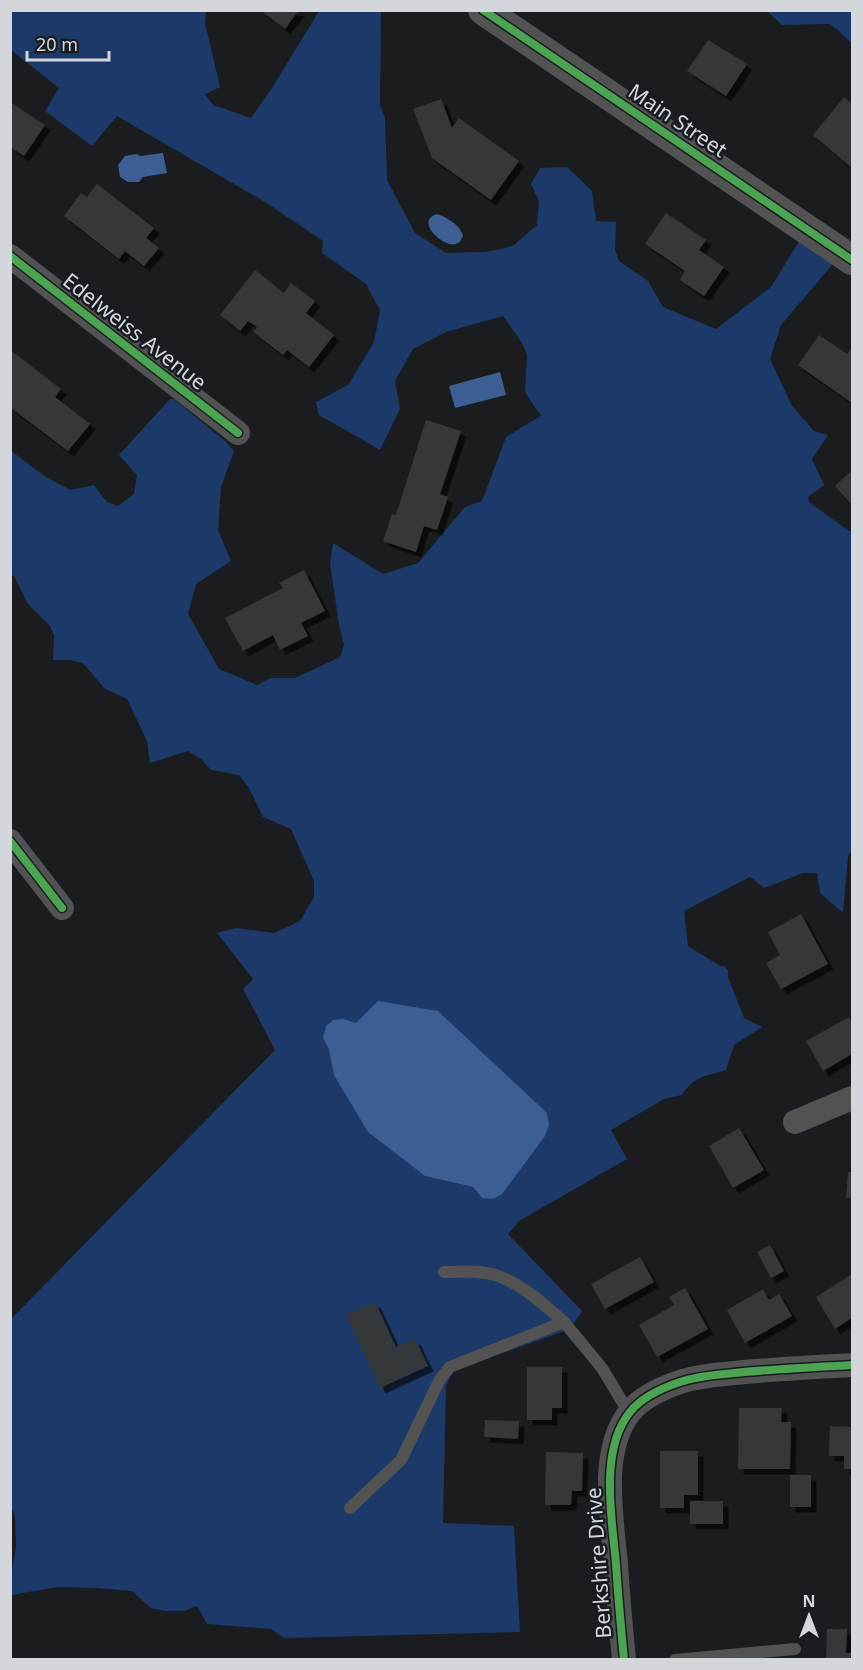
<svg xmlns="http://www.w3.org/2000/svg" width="863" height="1670" font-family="'Noto Sans',sans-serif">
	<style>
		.green { fill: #1d3969; fill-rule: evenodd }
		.water { fill: #3d5e93 }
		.building { fill: #36373a; filter: url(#shadow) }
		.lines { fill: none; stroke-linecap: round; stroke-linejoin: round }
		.service { stroke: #515251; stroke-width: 12 }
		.minor { stroke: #515251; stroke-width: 24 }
		.tertiary { stroke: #515251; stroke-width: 30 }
		.cycleway-casing { stroke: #181c21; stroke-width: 11 }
		.cycleway { stroke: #4ca352; stroke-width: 8 }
		.labels { text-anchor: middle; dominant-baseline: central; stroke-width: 5; stroke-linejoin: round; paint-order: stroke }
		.street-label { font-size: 21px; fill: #d3d6da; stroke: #181c21 }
	</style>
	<defs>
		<filter id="shadow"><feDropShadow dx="5.5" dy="5.5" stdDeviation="0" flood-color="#0009"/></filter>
	</defs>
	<rect width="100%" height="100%" fill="#1a1c1f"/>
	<!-- green -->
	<path class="green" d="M11 11H206L205 23 220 87 205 94 213 105 251 118 272 88 319 11H381L380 105 385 118 387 180 415 233 446 253 484 252 502 249 514 245 537 225 539 201 531 184 540 168 567 167 592 191 596 221 616 222 615 249 619 261 648 281 663 307 716 329 771 287 803 235 837 259 781 325 770 359 792 406 814 431 828 435 812 459 824 485 808 497 809 502 849 531H852V849L848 857 843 913 820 893 817 873H803L764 888 750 877 684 911 688 946 720 966H724L728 971V977L744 1018 762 1027 734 1045 726 1070C705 1077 695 1075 682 1095L664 1099 611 1130 627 1159 519 1221 508 1234 582 1311 570 1329 453 1371 446 1386 443 1523 514 1526 520 1632 284 1638 271 1629 207 1624 197 1606 184 1611H165L151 1608 132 1591 96 1588 58 1587 11 1595V1575L16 1547 15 1517 11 1505V1319L275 1050 243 989 253 979 217 933 236 928 274 933 300 921 314 897V881L291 829 263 817 249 788 239 775 211 770 201 759 188 751 150 763 147 741 127 699 104 688 83 663 70 660H53L54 635 50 626 28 604 14 576 11 575V451L43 475 70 490 94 485 107 502 118 506 134 494 137 475 119 455 170 399H174L225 441 234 451 221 487 218 530 231 561 196 584 188 614 219 669 257 685 271 678H295L340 657 344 645 339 625 330 563 333 543 383 574 418 563 465 507 482 501 506 437 542 415 538 412 525 392 527 355 522 343 503 316 446 332 413 349 395 381 400 409 380 450 319 415 316 402 348 385 374 342 380 310 366 284 322 253 323 241 265 202 117 116 92 146 45 111 59 88 11 50ZM344 1019 356 1023 482 1198 473 1187 425 1176 334 1075 328 1047 324 1038 326 1026Z
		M767 11H852V44L838 30 829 24 782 25Z"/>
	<!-- water -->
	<path class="water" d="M163 153 167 173 143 177 139 182H128L120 177 118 165 125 156 137 154 140 156Z
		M437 214C447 217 461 226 463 236L460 242C456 244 454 245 450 244 439 242 416 221 437 214Z
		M500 372 506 395 455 408 449 386Z
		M378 1001 438 1011 547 1113 549 1125 545 1136 502 1194 493 1199 482 1198 473 1187 425 1176 368 1132 334 1075 328 1047 323 1038 326 1026 333 1020 344 1019 356 1023Z"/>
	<!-- building -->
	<path class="building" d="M260 10H299L285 29Z
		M708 40 747 64 726 96 687 71Z
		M844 97 852 104V168L813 135Z
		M441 99 452 128 459 118 519 161 491 200 432 158 413 109Z
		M10 102 45 125 24 156 10 147Z
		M97 184 154 228 146 238 159 248 144 266 125 251 119 259 64 216 81 193 87 197Z
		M666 213 706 240 699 250 724 267 704 296 680 280 685 271 645 244Z
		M255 270 284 293 291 283 315 301 306 313 334 335 309 367 287 350 283 355 253 332 257 327 248 321 240 331 220 315Z
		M819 335 847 354 852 347V403L798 365Z
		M13 352 61 389 55 397 90 424 68 451 10 407V355Z
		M426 420 461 431 440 494 448 497 437 530 424 526 416 552 383 541 392 514 396 515Z
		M852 470V505L835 486Z
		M304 570 325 611 301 623 308 636 280 650 273 635 243 651 225 618 283 588 279 583Z
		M801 914 828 964 781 989 766 963 780 955 768 932Z
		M849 1017 852 1024V1054L823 1071 806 1041Z
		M739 1128 764 1170 733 1188 709 1146Z
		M848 1172H852V1198H846Z
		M770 1245 784 1271 771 1278 757 1252Z
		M640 1257 654 1282 605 1309 591 1284Z
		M852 1274V1318L835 1329 816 1297Z
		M685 1288 708 1329 657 1357 639 1325 674 1305 669 1297Z
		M763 1289 769 1300 779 1294 792 1316 745 1343 727 1310Z
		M375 1302 396 1347 415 1339 428 1366 380 1388 346 1315Z
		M527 1367H562V1408H552V1420H527Z
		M739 1408H782L781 1422H791L790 1469H738Z
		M485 1420 519 1421 518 1439 484 1437Z
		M830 1426 852 1427V1469H844V1456H829Z
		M660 1451H698V1495H684V1508H660Z
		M546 1452 583 1453 582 1491H572L571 1505H545Z
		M790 1475H811V1507H790Z
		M690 1501H723V1524H690Z
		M827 1629H847L846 1653H852V1659H826Z"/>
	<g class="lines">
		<!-- service -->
		<path class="service" d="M444 1272C461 1272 479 1270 495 1275 523 1284 543 1304 564 1322L602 1368 629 1413
			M350 1508 401 1460 440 1379 450 1367 564 1322
			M675 1660 795 1649"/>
		<!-- minor -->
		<path class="minor" d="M10 256 238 433
			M10 841 62 908
			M795 1122 852 1098
			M624 1660C621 1628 618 1596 616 1564 612 1519 599 1450 630 1412 641 1398 662 1388 680 1382 697 1376 716 1375 734 1373 773 1369 813 1367 852 1365"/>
		<!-- tertiary -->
		<path class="tertiary" d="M483 10 852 260"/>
		<defs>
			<path id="cycleway" d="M483 10 852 260
				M10 256 238 433
				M10 841 62 908
				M624 1660C621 1628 618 1596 616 1564 612 1519 599 1450 630 1412 641 1398 662 1388 680 1382 697 1376 716 1375 734 1373 773 1369 813 1367 852 1365"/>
		</defs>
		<!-- cycleway casing -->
		<use href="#cycleway" class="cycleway-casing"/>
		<!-- cycleway -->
		<use href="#cycleway" class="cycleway"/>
	</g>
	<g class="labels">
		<!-- street labels -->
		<g class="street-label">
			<text transform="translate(678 120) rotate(34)">Main Street</text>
			<text transform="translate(135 331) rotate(38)">Edelweiss Avenue</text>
			<text transform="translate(598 1563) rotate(-94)">Berkshire Drive</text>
		</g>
	</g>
	<!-- border -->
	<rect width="863" height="1670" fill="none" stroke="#d3d6da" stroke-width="24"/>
	<!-- north arrow -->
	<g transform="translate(809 1616)" stroke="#181c21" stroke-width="4.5" paint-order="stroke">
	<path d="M0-4.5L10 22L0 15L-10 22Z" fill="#d3d6da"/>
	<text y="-9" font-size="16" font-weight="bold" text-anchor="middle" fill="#d3d6da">N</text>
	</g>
	<!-- scale -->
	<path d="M27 51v9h82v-9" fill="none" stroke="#d3d6da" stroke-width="3"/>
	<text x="36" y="51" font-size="18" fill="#d3d6da" stroke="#181c21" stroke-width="4.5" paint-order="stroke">20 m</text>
</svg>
